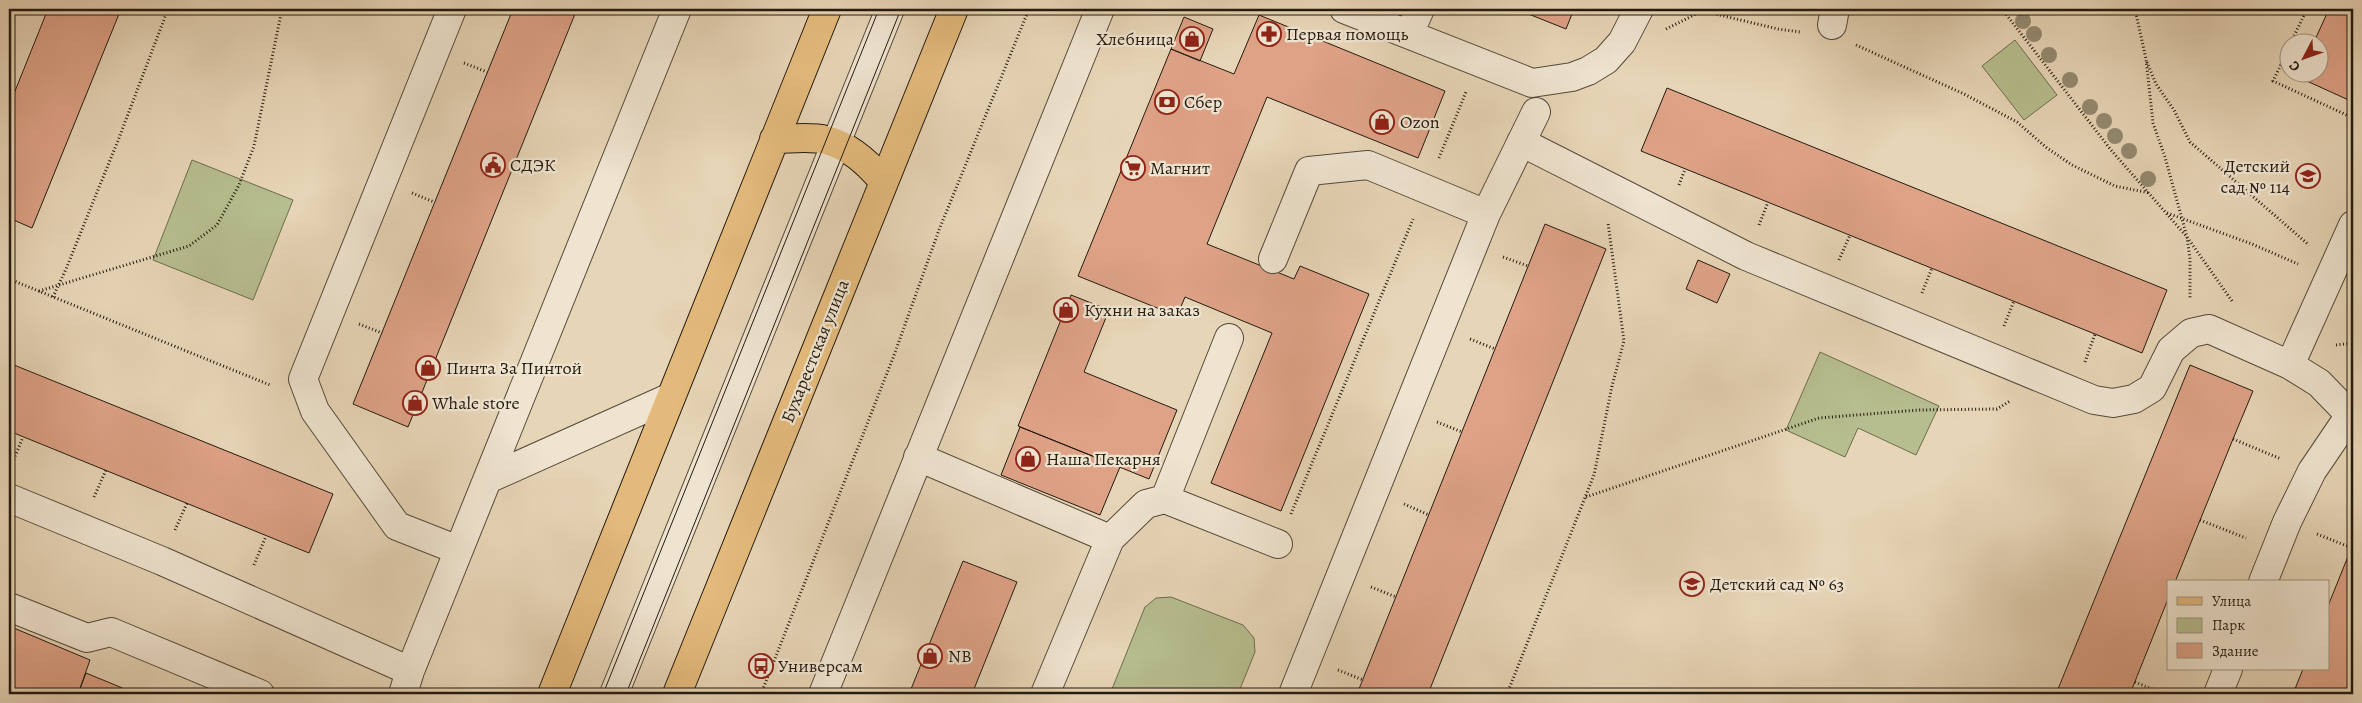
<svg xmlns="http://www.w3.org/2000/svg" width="2362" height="703" font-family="Alegreya,serif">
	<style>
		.green { fill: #b6bd8e; stroke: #6d6c4e }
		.building { fill: #dea287; stroke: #241b0f }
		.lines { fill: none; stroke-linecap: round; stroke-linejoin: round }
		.minor-casing { stroke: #554a39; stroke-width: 30 }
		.major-casing { stroke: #241b0f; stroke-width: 30 }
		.path { stroke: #241b0f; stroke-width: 3; stroke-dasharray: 1 2.5; stroke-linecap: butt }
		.minor { stroke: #efe4d0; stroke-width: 28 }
		.major { stroke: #e4ba7c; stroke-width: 28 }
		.tram { stroke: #241b0f; stroke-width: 1 }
		.tree { fill: #948a70 }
		.labels { text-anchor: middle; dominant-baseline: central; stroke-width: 4.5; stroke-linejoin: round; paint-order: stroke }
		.poi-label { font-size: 18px; fill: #241b0f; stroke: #efe4d0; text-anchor: start }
		.street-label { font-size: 18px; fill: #241b0f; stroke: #efe4d0 }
	</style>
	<rect width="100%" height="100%" fill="#e7d5b7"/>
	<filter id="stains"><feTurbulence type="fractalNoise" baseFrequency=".004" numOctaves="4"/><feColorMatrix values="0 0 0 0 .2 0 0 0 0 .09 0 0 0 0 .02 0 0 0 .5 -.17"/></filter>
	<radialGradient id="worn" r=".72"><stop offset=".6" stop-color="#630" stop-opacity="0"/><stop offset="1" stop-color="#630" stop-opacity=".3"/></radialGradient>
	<!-- green -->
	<path class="green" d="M2015 40 2057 95 2024 120 1982 66Z
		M192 160 293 200 253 300 153 260Z
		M1820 352 1939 406 1916 455 1858 428 1845 457 1786 430Z
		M1171 597 1243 625 1254 638 1255 652 1238 694H1110L1145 607 1156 598Z"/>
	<!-- building -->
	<path class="building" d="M48 9H121L32 228 9 218V106Z
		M513 9H577L408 427 353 404Z
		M1516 9H1574L1566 29Z
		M2329 9H2353V102L2298 77 2300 72H2320V42H2314Z
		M1259 15 1445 91 1418 158 1267 97 1207 244 1294 279 1300 266 1369 294 1281 511 1211 483 1272 333 1185 297 1177 316 1078 276 1171 49 1234 74Z
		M1184 17 1213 29 1200 61 1171 49Z
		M1667 88 2167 290 2142 353 1641 151Z
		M1545 224 1606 249 1428 694H1357Z
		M1698 260 1730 274 1717 303 1686 289Z
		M1071 295 1109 310 1084 372 1177 410 1149 479 1018 426Z
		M9 363 333 494 309 553 9 431Z
		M2190 365 2253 391 2233 439 2175 582H2168V599L2130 694H2056Z
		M1020 427 1120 467 1100 515 1001 475Z
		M2353 544V694H2293L2303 669H2328V606Z
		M963 561 1017 582 972 694H909Z
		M9 626 90 660 78 694 9 693Z
		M86 673 137 694H78Z"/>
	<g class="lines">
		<defs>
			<path id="minor" d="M452 9 303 379 315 411 397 526 458 550
				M1344 9 1532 83 1572 77 1588 71 1606 60 1622 42 1639 9
				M1832 25 1835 9
				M1409 34 1420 9
				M1521 142 1746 256 2094 400 2113 403 2134 399 2152 388 2171 350 2191 333 2209 329 2290 365 2319 383 2350 415 2312 471 2287 522 2263 582
				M1273 259 1309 171 1368 165 1486 214
				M2290 365 2353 225
				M918 457 1110 539
				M488 479 671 397
				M9 498 162 561 410 671
				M1165 499 1229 338
				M9 607 87 638 111 632 260 694
				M403 694 410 671 677 9
				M614 694 890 9
				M823 694 1100 9
				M1045 694 1110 539 1146 504 1165 499 1278 544
				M1293 694 1486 214 1536 112
				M2218 694 2228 669"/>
			<path id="major" d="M774 139C790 139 810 136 826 140 850 146 868 163 883 181
				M552 694 827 9
				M677 694 954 9"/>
		</defs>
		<!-- minor casing -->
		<use href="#minor" class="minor-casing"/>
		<!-- major casing -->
		<use href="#major" class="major-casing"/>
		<!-- path -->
		<path class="path" d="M2002 9 2111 150 2187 237 2232 301
			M2135 9 2146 59 2153 123 2165 157 2187 237 2190 259V299
			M1703 11 1778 29 1800 32
			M1666 29 1706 9
			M2291 42 2307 9
			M1856 45 1964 94 2017 122 2047 148 2072 165 2115 186 2150 193
			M2290 46 2273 81 2353 118
			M2147 62 2156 84 2174 110 2190 142 2309 245
			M464 63 487 72
			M1439 158 1466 92
			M1679 185 1685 169
			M412 193 434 202
			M2167 213 2252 244 2298 264
			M1759 225 1768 202
			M1503 257 1528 266
			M1839 260 1850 235
			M9 279 270 385
			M39 291 189 246 217 225 239 185 254 146 282 9
			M1922 293 1932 268
			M53 297 66 269 119 138 168 9
			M359 324 382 333
			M2004 326 2014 301
			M1470 339 1495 349
			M2336 345 2353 343
			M2085 362 2095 334
			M1437 422 1462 432
			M2233 439 2281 459
			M11 466 23 437
			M94 497 106 470
			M1586 497 1819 418 1919 410 1997 409 2010 401
			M1404 504 1429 515
			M1291 514 1413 219
			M2200 520 2246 538
			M175 530 187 503
			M2317 534 2352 548
			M254 565 266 536
			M1371 587 1396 597
			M2167 601H2168
			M1338 670 1363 680
			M2135 682 2164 694
			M761 694 893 358 939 230 1029 9
			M1507 694 1594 475 1612 386 1624 341 1608 223"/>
		<!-- minor -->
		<use href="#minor" class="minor"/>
		<!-- major -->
		<use href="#major" class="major"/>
		<!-- tram -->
		<path class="tram" d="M603 694 879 9
			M626 694 901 9"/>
	</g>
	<!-- trees -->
	<g class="tree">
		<circle cx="2023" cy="21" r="8"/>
		<circle cx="2034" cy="34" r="8"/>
		<circle cx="2049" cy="55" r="8"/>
		<circle cx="2070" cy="80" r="8"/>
		<circle cx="2090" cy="107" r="8"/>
		<circle cx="2104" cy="121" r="8"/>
		<circle cx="2115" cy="136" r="8"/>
		<circle cx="2129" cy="151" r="8"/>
		<circle cx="2148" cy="179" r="8"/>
	</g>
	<!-- icons -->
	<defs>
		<symbol id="pharmacy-ring" viewBox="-11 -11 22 22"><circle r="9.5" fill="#efe4d0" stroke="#8f2418" stroke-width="1.5"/><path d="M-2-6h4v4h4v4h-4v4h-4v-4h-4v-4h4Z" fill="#8f2418"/></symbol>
		<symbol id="shop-ring" viewBox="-11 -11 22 22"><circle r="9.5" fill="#efe4d0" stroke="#8f2418" stroke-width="1.5"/><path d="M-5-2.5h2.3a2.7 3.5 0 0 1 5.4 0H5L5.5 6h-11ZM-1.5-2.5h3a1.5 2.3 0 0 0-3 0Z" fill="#8f2418"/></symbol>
		<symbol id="bank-ring" viewBox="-11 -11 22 22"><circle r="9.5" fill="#efe4d0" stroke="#8f2418" stroke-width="1.5"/><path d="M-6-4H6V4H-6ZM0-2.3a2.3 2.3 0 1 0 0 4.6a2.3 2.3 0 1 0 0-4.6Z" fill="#8f2418"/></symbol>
		<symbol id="civic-ring" viewBox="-11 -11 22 22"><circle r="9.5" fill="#efe4d0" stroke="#8f2418" stroke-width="1.5"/><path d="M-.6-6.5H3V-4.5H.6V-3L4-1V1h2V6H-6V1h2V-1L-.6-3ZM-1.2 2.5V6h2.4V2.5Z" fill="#8f2418"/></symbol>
		<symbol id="supermarket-ring" viewBox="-11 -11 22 22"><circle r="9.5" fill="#efe4d0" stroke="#8f2418" stroke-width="1.5"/><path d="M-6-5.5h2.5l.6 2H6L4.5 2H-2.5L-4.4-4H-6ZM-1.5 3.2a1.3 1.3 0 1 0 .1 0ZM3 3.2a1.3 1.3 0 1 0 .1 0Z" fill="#8f2418"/></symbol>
		<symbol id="school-ring" viewBox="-11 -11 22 22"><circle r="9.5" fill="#efe4d0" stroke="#8f2418" stroke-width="1.5"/><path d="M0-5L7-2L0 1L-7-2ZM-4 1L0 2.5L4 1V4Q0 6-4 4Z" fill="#8f2418"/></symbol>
		<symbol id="bus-ring" viewBox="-11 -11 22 22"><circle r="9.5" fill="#efe4d0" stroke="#8f2418" stroke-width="1.5"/><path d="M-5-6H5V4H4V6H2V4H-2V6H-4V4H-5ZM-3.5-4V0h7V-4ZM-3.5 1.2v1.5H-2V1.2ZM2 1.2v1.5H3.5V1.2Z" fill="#8f2418"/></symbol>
	</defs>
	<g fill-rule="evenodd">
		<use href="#pharmacy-ring" x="1255" y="20" width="28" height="28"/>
		<use href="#shop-ring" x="1178" y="25" width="28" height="28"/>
		<use href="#bank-ring" x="1153" y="88" width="28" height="28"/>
		<use href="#shop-ring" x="1368" y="108" width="28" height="28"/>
		<use href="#civic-ring" x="479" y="151" width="28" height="28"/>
		<use href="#supermarket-ring" x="1119" y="154" width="28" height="28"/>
		<use href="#school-ring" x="2294" y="162" width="28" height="28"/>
		<use href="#shop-ring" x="1052" y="296" width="28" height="28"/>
		<use href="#shop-ring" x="414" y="354" width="28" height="28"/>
		<use href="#shop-ring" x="401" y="389" width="28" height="28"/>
		<use href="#shop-ring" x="1014" y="445" width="28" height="28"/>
		<use href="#school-ring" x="1678" y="570" width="28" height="28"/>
		<use href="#shop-ring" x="916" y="642" width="28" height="28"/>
		<use href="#bus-ring" x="747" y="652" width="28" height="28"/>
	</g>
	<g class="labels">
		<!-- poi labels -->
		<g class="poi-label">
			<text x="1286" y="34">Первая помощь</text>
			<text x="1174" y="39" text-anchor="end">Хлебница</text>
			<text x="1184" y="102">Сбер</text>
			<text x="1400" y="122">Ozon</text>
			<text x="510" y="165">СДЭК</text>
			<text x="2290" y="166" text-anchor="end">Детский<tspan x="2290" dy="21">сад № 114</tspan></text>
			<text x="1150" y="168">Магнит</text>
			<text x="1084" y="310">Кухни на заказ</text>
			<text x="446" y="368">Пинта За Пинтой</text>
			<text x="432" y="403">Whale store</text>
			<text x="1046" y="459">Наша Пекарня</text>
			<text x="1710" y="584">Детский сад № 63</text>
			<text x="948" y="656">NB</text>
			<text x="778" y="666">Универсам</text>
		</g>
		<!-- street labels -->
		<g class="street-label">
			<text transform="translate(815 351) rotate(-68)">Бухарестская улица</text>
		</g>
	</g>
	<!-- margin -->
	<rect width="2362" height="703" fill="none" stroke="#e7d5b7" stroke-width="30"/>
	<rect x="10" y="10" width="2342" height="683" fill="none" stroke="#241b0f" stroke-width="2.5"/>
	<rect x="15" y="15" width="2332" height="673" fill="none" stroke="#241b0f"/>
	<!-- legend -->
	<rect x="2167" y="580" width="162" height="90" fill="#efe4d0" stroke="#9e9483"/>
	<rect x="2177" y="597" width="25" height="8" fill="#e4ba7c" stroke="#9e9483"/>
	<text x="2212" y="606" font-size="15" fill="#241b0f">Улица</text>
	<rect x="2177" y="618" width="25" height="15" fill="#b6bd8e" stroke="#9e9483"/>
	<text x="2212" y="630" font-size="15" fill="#241b0f">Парк</text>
	<rect x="2177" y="643" width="25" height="15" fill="#dea287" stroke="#9e9483"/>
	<text x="2212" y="656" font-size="15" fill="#241b0f">Здание</text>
	<!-- north arrow -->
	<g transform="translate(2304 58) rotate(229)"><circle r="24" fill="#efe4d0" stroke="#9e9483"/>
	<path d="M0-4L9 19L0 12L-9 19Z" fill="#8f2418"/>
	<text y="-8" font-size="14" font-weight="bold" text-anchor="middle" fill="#241b0f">С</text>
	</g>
	<rect width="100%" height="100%" filter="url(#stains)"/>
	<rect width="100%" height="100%" fill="url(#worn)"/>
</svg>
